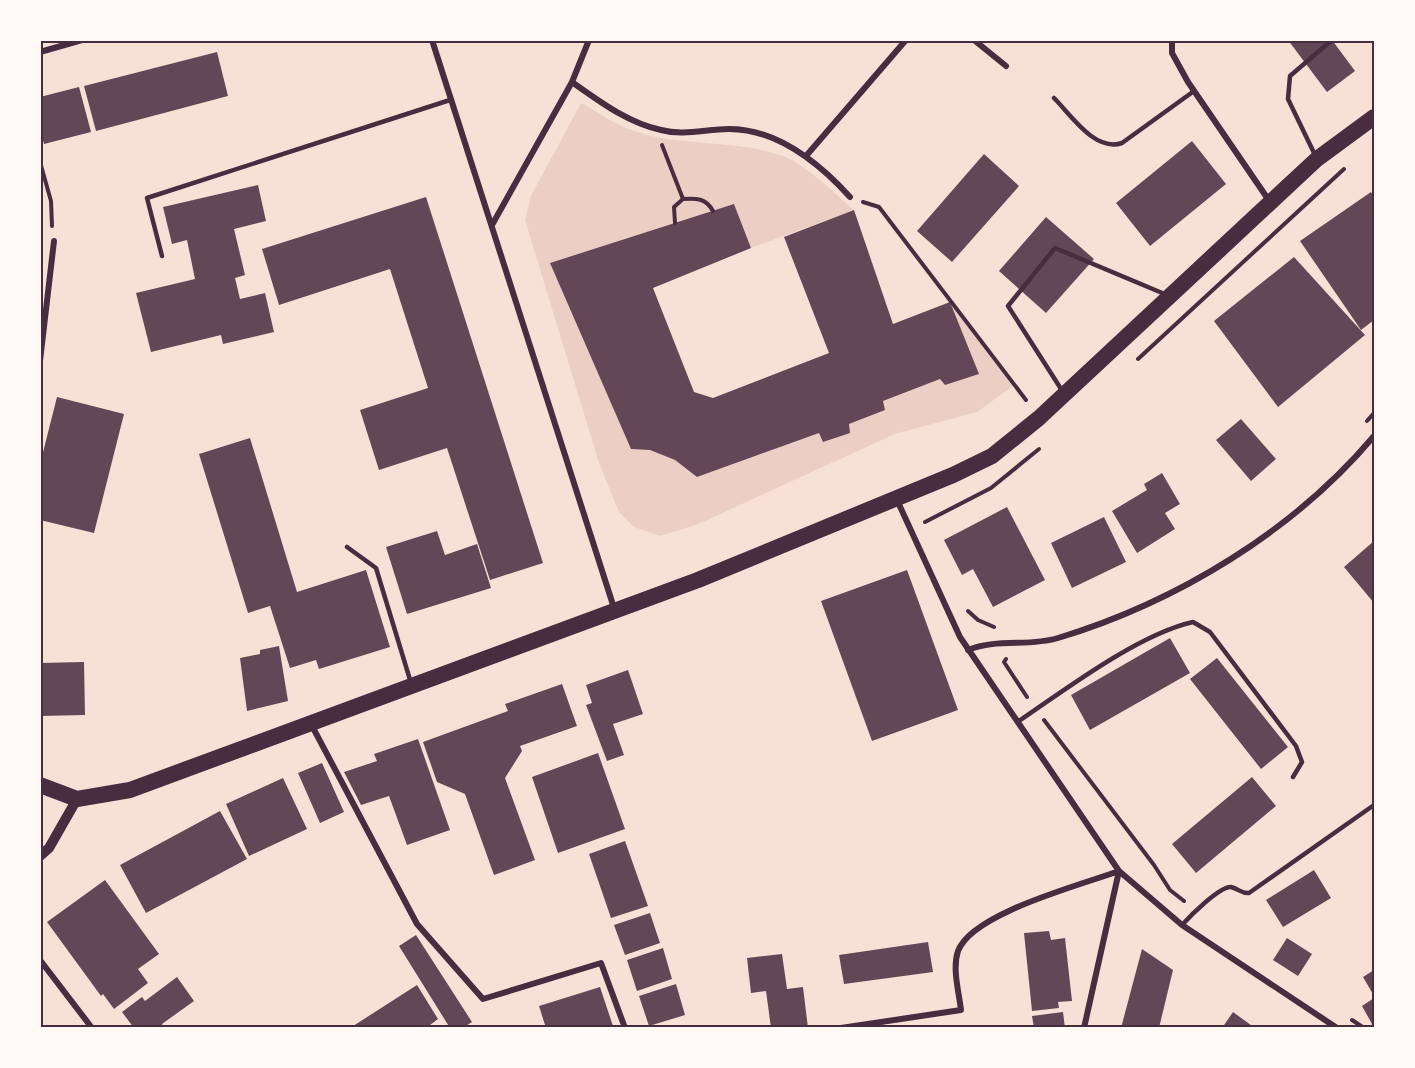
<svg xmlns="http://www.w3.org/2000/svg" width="1415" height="1068" font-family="Rubik,sans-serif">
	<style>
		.green { fill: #ebcfc5 }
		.building { fill: #644757 }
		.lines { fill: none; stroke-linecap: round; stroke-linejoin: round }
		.path { stroke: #4a2c40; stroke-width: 4 }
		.service { stroke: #4a2c40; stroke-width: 4.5 }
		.minor { stroke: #4a2c40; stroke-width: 6 }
		.tertiary { stroke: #4a2c40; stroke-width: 10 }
		.trunk { stroke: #4a2c40; stroke-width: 16 }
		.neatline { fill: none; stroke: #4a2c40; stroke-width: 2 }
	</style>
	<rect width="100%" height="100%" fill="#f7e1d7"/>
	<!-- green -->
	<path class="green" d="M581 103C598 112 616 125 634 131 681 147 733 139 780 155 805 163 834 193 854 210L751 248 734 204 551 263 650 450 675 460 697 477 819 433H850L849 424 883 401 940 379 945 385 978 374 950 302 1013 386 977 412 895 434 696 525 660 536 634 527 619 512 599 463 525 220 531 196Z"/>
	<!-- building -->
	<path class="building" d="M1288 40H1332L1355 71 1327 92Z
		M217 52 228 96 96 131 84 86Z
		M79 87 91 132 44 144 40 129V97Z
		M1192 141 1226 184 1150 246 1116 203Z
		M984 154 1019 186 952 262 917 231Z
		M258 185 266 221 234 229 245 275 235 278 240 299 265 293 274 332 223 344 221 335 151 352 136 293 195 279 187 240 172 244 163 207Z
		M1371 192 1374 197V320L1361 330 1300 241Z
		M426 197 543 563 490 580 447 448 379 470 360 410 428 388 390 269 279 305 262 249Z
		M734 204 751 248 653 288 694 392 713 398 829 353 784 237 854 210 893 324 950 302 979 374 945 385 940 379 883 401 885 410 849 424 850 433 823 442 819 433 697 477 675 460 650 450 631 449 550 263Z
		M1046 217 1094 259 1046 313 999 271Z
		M1294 257 1365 335 1278 407 1214 321Z
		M57 397 124 414 94 533 40 520V464Z
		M1241 419 1276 459 1251 481 1216 440Z
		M250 438 297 592 366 570 390 647 319 669 316 660 290 668 270 606 248 613 199 454Z
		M1162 473 1180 504 1165 513 1175 529 1137 553 1112 511 1147 490 1144 484Z
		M1007 507 1045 580 993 607 973 569 962 575 944 540Z
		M1104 517 1126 562 1072 588 1051 543Z
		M437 531 445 555 477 544 491 588 407 614 386 547Z
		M1374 541V603L1344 567Z
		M907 570 958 710 872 741 821 601Z
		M1170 638 1190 673 1090 730 1071 695Z
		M279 646 288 701 247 711 240 658 260 654V650Z
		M1217 658 1288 747 1261 769 1190 679Z
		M84 662 85 715 40 716V663Z
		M628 670 643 714 613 724 624 755 607 761 586 705 592 703 586 685Z
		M562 684 577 726 520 746 522 751 505 778 535 860 494 875 465 794 437 782 423 742 508 711 505 704Z
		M418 739 450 830 407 845 389 796 361 805 344 772 377 761 374 754Z
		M598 753 625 829 558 853 532 777Z
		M322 763 344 812 320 823 298 773Z
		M1252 777 1276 806 1196 873 1172 844Z
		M283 778 307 829 249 856 226 804Z
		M220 811 247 859 146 913 120 865Z
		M625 841 648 906 611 918 589 854Z
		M1314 870 1331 898 1283 927 1266 900Z
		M105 880 159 954 138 969 148 983 114 1009 103 994 101 996 47 922Z
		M650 913 660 943 625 955 614 925Z
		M1049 931 1051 940 1065 938 1072 1001 1058 1002 1059 1008 1032 1011 1024 933Z
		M416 935 472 1022 463 1028H450L399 946Z
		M1287 938 1312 954 1298 976 1273 960Z
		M928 942 933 972 844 984 839 955Z
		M663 948 672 979 637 991 627 960Z
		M1142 949 1173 970 1159 1028H1121Z
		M782 954 787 989 803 987 808 1028H771L766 991 751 993 747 958Z
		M1374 970V996L1363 977Z
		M177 977 194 1001 162 1024 164 1028H134L122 1012 142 997 145 1001Z
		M676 984 685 1015 649 1026 639 996Z
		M417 985 438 1019 426 1028H350Z
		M600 987 613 1026 546 1028 539 1006Z
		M1374 998V1023L1372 1024 1362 1006Z
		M1063 1012 1065 1028H1034L1032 1016Z
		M1233 1012 1255 1028H1222Z"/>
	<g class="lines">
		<!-- path -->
		<path class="path" d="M662 145 683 199C696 198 706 198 713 211
			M40 162 51 201 52 226
			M863 202 879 207 1026 400
			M675 223 674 207 683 199
			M1138 359 1344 169
			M1367 421 1374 413
			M925 522 991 488 1039 449
			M968 611 978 620 994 627
			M1006 659 1004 662 1027 697
			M1044 720 1154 865 1170 890 1184 901
			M1352 1020 1364 1028"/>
		<!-- service -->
		<path class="service" d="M1054 98C1072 116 1095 152 1122 143L1194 91
			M1316 157 1288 99 1290 76 1332 40
			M162 256 147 198 450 100
			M1063 392 1008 306 1055 248 1167 295
			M347 547 376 568 411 683
			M1019 721C1066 689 1139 634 1193 622L1210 632 1296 746 1302 762 1293 777
			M1182 925C1190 916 1220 886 1231 887 1239 889 1242 894 1249 893L1374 805"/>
		<!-- minor -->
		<path class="minor" d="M432 40 614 608
			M974 40 1006 66
			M1172 40V53L1188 82 1270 202
			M40 52 82 40
			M572 82C599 101 628 123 661 130 684 136 706 129 729 129 777 129 820 164 850 197
			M806 156 906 40
			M492 225 572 82 589 40
			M40 361 54 241
			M897 500 960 637 1119 871 1182 925 1337 1028
			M968 650C997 638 1029 647 1058 638 1177 602 1294 531 1374 436
			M311 724 417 924 483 999 601 963 625 1028
			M40 960 92 1028
			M841 1028 961 1010C959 992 952 969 958 951 972 913 1081 885 1119 871
			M1084 1028 1119 871"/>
		<!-- tertiary -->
		<path class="tertiary" d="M40 856 49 848 77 799"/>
		<!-- trunk -->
		<path class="trunk" d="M40 785 77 799 130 790 698 580 953 475 992 456 1039 418 1317 159 1374 117"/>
	</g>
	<!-- border -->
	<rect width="1415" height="1068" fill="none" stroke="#fffaf5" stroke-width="84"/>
	<rect x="42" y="42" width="1331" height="984" class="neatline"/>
</svg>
